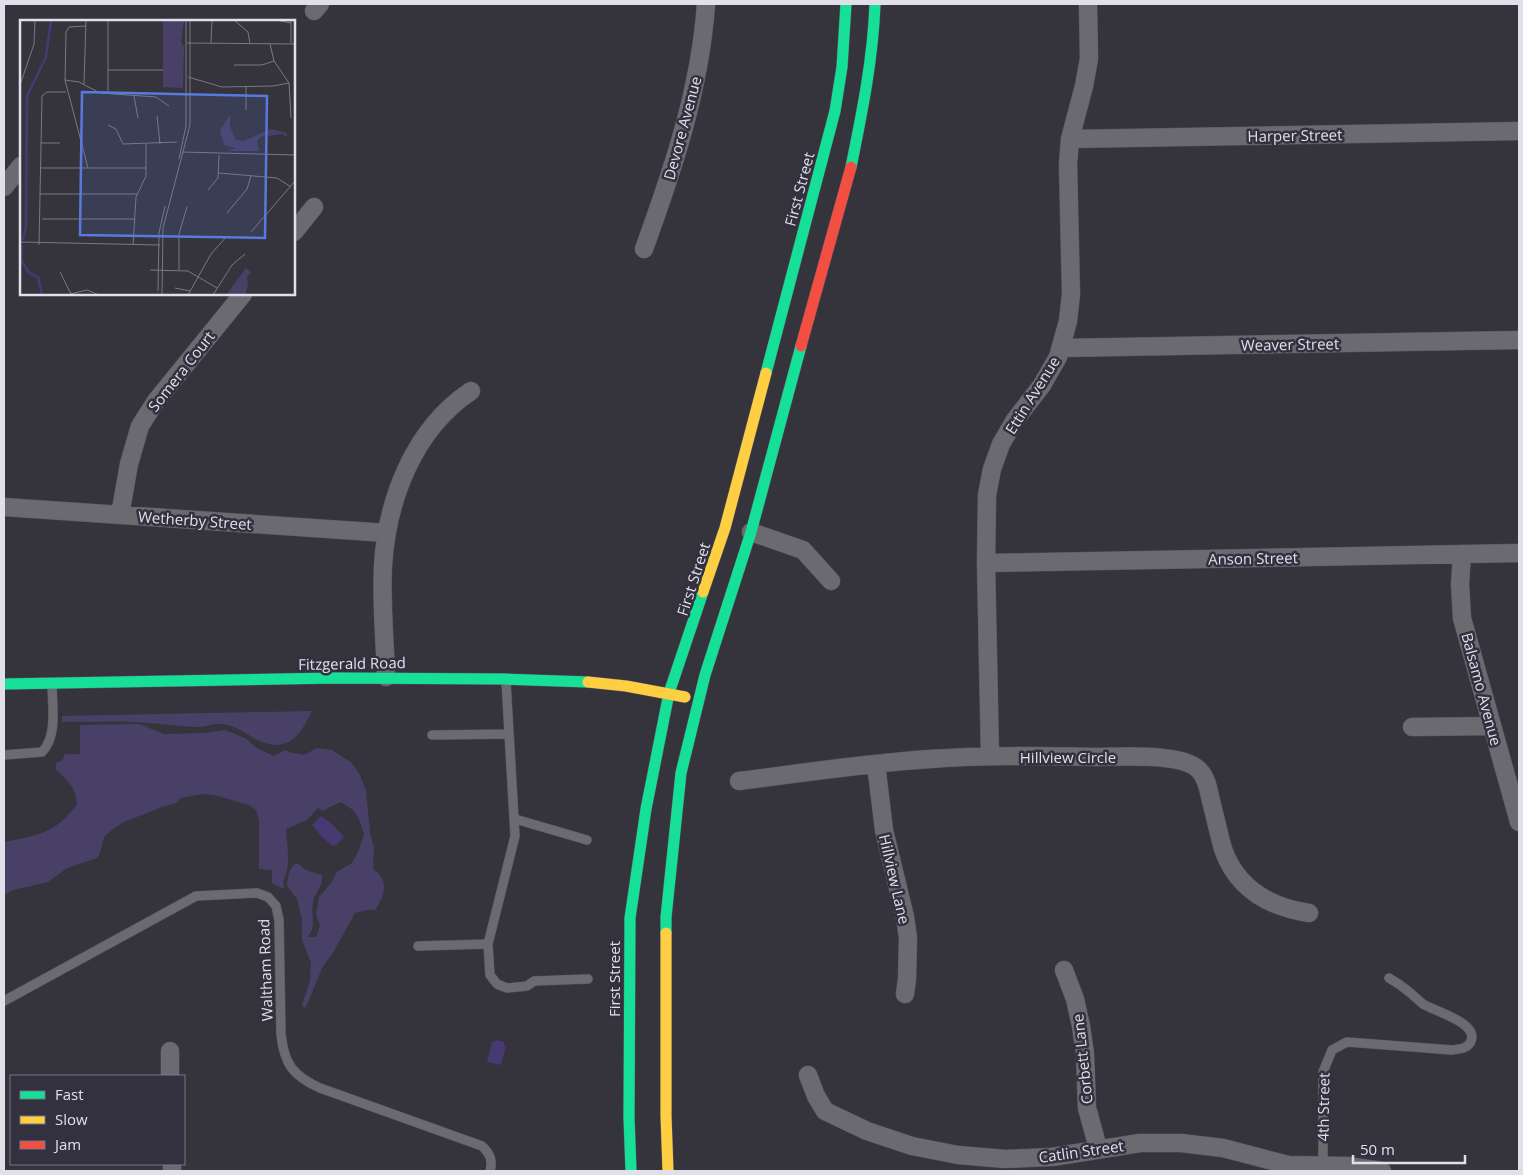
<svg xmlns="http://www.w3.org/2000/svg" width="1523" height="1175" font-family="'Open Sans',sans-serif">
	<style>
		.green { fill: #484066 }
		.water { fill: #473971 }
		.lines { fill: none; stroke-linecap: round; stroke-linejoin: round }
		.lane-casing { stroke: #54535a; stroke-width: 10 }
		.street-casing { stroke: #54535a; stroke-width: 19 }
		.fast-casing { stroke: #54535a; stroke-width: 12 }
		.slow-casing { stroke: #54535a; stroke-width: 12 }
		.jam-casing { stroke: #54535a; stroke-width: 12 }
		.lane { stroke: #6b6a70; stroke-width: 9 }
		.street { stroke: #6b6a70; stroke-width: 18 }
		.fast { stroke: #16e098; stroke-width: 11 }
		.slow { stroke: #ffcf43; stroke-width: 11 }
		.jam { stroke: #f24e42; stroke-width: 11 }
		.labels { text-anchor: middle; dominant-baseline: central; stroke-width: 5; stroke-linejoin: round; paint-order: stroke }
		.street-label { font-size: 15px; fill: #e1dfe9; stroke: #33303f }
		.inset-river { fill: none; stroke: #473971; stroke-width: 2.5 }
		.inset-road { fill: none; stroke: #7a7881; stroke-width: 1 }
		.view { fill: #587add; fill-opacity: 0.15; stroke: #587add; stroke-width: 2.5 }
		.inset-edge { fill: none; stroke: #e1dfe9; stroke-width: 2.5 }
	</style>
	<rect width="100%" height="100%" fill="#35343c"/>
	<!-- green -->
	<path class="green" d="M312 711C306 723 299 738 286 743 261 752 245 726 222 724 213 723 204 728 196 727 175 726 155 723 135 722 111 721 86 722 62 722V716Z
		M139 724 164 734 203 733 225 730 245 738 257 748 273 756 285 750 292 753 304 755 317 748 332 750 352 763 360 775 366 791 370 832 374 848 373 869C390 881 385 895 375 910H366L355 913 334 951 322 968 307 1005 304 1008 302 1004 310 981 311 963 302 940V920L297 899 287 886C288 877 288 868 297 863L306 870 322 875C323 889 316 890 313 902 310 914 318 927 307 937H316L320 926 316 915 319 897 331 883 337 872 352 863 358 852 364 834 359 819 353 810 341 802 322 811 318 808 307 820 286 829C287 848 291 862 284 881L283 875 284 889 272 883V870L259 869V820L256 810 249 805 214 795 203 794 181 798 176 803 162 807 124 822 113 829 104 837 100 853 97 858 67 868 48 882 13 890 4 895V842C36 836 57 833 77 804 76 787 66 780 56 769V763L62 761 65 754H80V725Z"/>
	<!-- water -->
	<path class="water" d="M321 816 331 823 344 837 337 844 333 846 323 838 312 825Z
		M496 1040 504 1042V1045L506 1046 501 1065 487 1062 492 1042H495Z"/>
	<g class="lines">
		<defs>
			<path id="lane" d="M506 681 515 836 488 944 490 975 497 984 507 988 527 986 534 981 588 979
				M432 735 509 734
				M4 755 42 752C58 736 52 705 52 683
				M515 819 587 840
				M418 946 488 944
				M4 1001 196 896 257 893 268 897 276 906 279 920 281 1034C284 1064 293 1076 320 1088L482 1146C490 1154 493 1160 490 1171
				M1323 1167V1072L1332 1050 1347 1042 1452 1050C1459 1049 1468 1049 1471 1041 1479 1023 1434 1011 1423 1004 1418 1000 1413 995 1408 991 1402 986 1396 982 1389 978"/>
			<path id="street" d="M314 11 320 4
				M1070 139 1519 131
				M4 187 21 166
				M294 232 314 207
				M644 249C673 169 700 90 706 4
				M1061 348 1519 340
				M4 507 387 533
				M120 515 129 464 140 426 156 401 243 294
				M751 532 803 550 831 581
				M1462 554 1460 584 1462 618 1519 822
				M986 563 1519 553
				M386 677C385 641 381 602 383 566 387 499 414 429 471 391
				M1412 727 1491 726
				M990 756 986 563 987 495 992 469 1001 444 1015 420 1042 385 1058 357 1068 321 1071 294 1068 164 1070 139 1084 86 1089 59 1088 4
				M876 764 884 830 905 917 908 938 907 979 905 994
				M739 781C803 773 867 763 930 759 984 755 1039 756 1093 757 1117 757 1182 752 1199 770 1208 779 1209 794 1212 805 1216 820 1219 835 1223 849 1237 889 1269 907 1309 913
				M1064 970 1075 999 1081 1026 1085 1054 1087 1108 1098 1148
				M170 1051V1076
				M808 1075 816 1096 825 1111 867 1131 912 1146 958 1155 1005 1159 1052 1157 1140 1143H1181L1223 1148 1288 1165 1347 1166 1382 1171
				M172 1164V1171"/>
			<path id="fast" d="M851 167C862 113 873 59 875 4
				M766 373 835 111 842 67 846 4
				M4 684 334 678 504 679 588 682
				M666 933V917L681 773 705 675 751 532 801 346
				M631 1171 629 1118 630 918 646 809 669 693 703 592"/>
			<path id="slow" d="M703 592 725 528 766 373
				M588 682 626 686 685 697
				M666 933V1116L668 1171"/>
			<path id="jam" d="M801 346 851 167"/>
		</defs>
		<!-- lane casing -->
		<use href="#lane" class="lane-casing"/>
		<!-- street casing -->
		<use href="#street" class="street-casing"/>
		<!-- fast casing -->
		<use href="#fast" class="fast-casing"/>
		<!-- slow casing -->
		<use href="#slow" class="slow-casing"/>
		<!-- jam casing -->
		<use href="#jam" class="jam-casing"/>
		<!-- lane -->
		<use href="#lane" class="lane"/>
		<!-- street -->
		<use href="#street" class="street"/>
		<!-- fast -->
		<use href="#fast" class="fast"/>
		<!-- slow -->
		<use href="#slow" class="slow"/>
		<!-- jam -->
		<use href="#jam" class="jam"/>
	</g>
	<g class="labels">
		<!-- street labels -->
		<g class="street-label">
			<text transform="translate(682 128) rotate(-75)">Devore Avenue</text>
			<text transform="translate(1295 135) rotate(-1)">Harper Street</text>
			<text transform="translate(799 189) rotate(-75)">First Street</text>
			<text transform="translate(1290 344) rotate(-1)">Weaver Street</text>
			<text transform="translate(181 371) rotate(-52)">Somera Court</text>
			<text transform="translate(1032 395) rotate(-58)">Ettin Avenue</text>
			<text transform="translate(195 520) rotate(4)">Wetherby Street</text>
			<text transform="translate(1253 558) rotate(-1)">Anson Street</text>
			<text transform="translate(693 579) rotate(-72)">First Street</text>
			<text transform="translate(352 663) rotate(-1)">Fitzgerald Road</text>
			<text transform="translate(1482 689) rotate(75)">Balsamo Avenue</text>
			<text x="1068" y="757">Hillview Circle</text>
			<text transform="translate(895 879) rotate(77)">Hillview Lane</text>
			<text transform="translate(265 970) rotate(-92)">Waltham Road</text>
			<text transform="translate(614 979) rotate(-90)">First Street</text>
			<text transform="translate(1082 1059) rotate(-96)">Corbett Lane</text>
			<text transform="translate(1323 1107) rotate(-89)">4th Street</text>
			<text transform="translate(1081 1151) rotate(-8)">Catlin Street</text>
		</g>
	</g>
	<!-- overview -->
	<g transform="translate(20 20)">
		<rect width="275" height="275" fill="#35343c"/>
		<path d="M143 0H164L161 22 164 27 163 68 143 67ZM210 95V107L216 120 224 121 251 109 267 113V117L263 114 240 117 237 121 239 131H208L216 128 204 125 200 110ZM226 248 231 252 227 257 228 266 225 274 206 275Z" fill="#484066"/>
		<path class="inset-river" d="M3 220 6 206 7 76 26 37 31 0M2 226 1 240 9 253 18 257 22 275"/>
		<path class="inset-road" d="M88 0V74M214 0 228 12 230 24M255 0 271 3M271 0V23M66 6 49 7 46 12 45 60 68 148M167 23 275 24M191 23 192 0M250 24 254 41 269 63 271 98M214 45H242L254 41M88 50H143M168 57 202 67 253 66 269 63M45 60 59 62 80 73 136 77 149 86M64 64 66 0M0 65 14 24 15 0M226 67V90M114 76 118 98M137 96 140 124M88 105 96 109 103 124 157 122M21 123H40M162 132 275 135M159 139 166 106V0M20 148H126M199 153 257 158 271 167M188 170 198 158 199 135M20 174H117M207 193 227 169 231 156M22 199H115M231 212 275 161M0 222 140 225M19 225 22 76 27 72H46M113 225 116 177 126 156V124M130 250 168 251 197 268M159 250V214L167 187M40 252 51 274M155 268 170 271M138 271 139 213 145 186M50 274 67 270 79 275M142 275 143 208 170 105V0M168 275 191 234 207 216M193 275 212 245 225 234"/>
		<path class="view" d="M62 72 247 76 245 218 60 215Z"/>
		<rect width="275" height="275" class="inset-edge"/>
	</g>
	<!-- border -->
	<rect width="1523" height="1175" fill="none" stroke="#e1dfe9" stroke-width="10"/>
	<!-- legend -->
	<rect x="10" y="1075" width="175" height="90" fill="#33303f" stroke="#797683"/>
	<rect x="20" y="1091" width="25" height="8" fill="#16e098" stroke="#797683"/>
	<text x="55" y="1100" font-size="15" fill="#e1dfe9">Fast</text>
	<rect x="20" y="1116" width="25" height="8" fill="#ffcf43" stroke="#797683"/>
	<text x="55" y="1125" font-size="15" fill="#e1dfe9">Slow</text>
	<rect x="20" y="1141" width="25" height="8" fill="#f24e42" stroke="#797683"/>
	<text x="55" y="1150" font-size="15" fill="#e1dfe9">Jam</text>
	<!-- scale -->
	<path d="M1353 1155v8h112v-8" fill="none" stroke="#e1dfe9" stroke-width="2.5"/>
	<text x="1360" y="1155" font-size="15" fill="#e1dfe9" stroke="#33303f" stroke-width="4" paint-order="stroke">50 m</text>
</svg>
